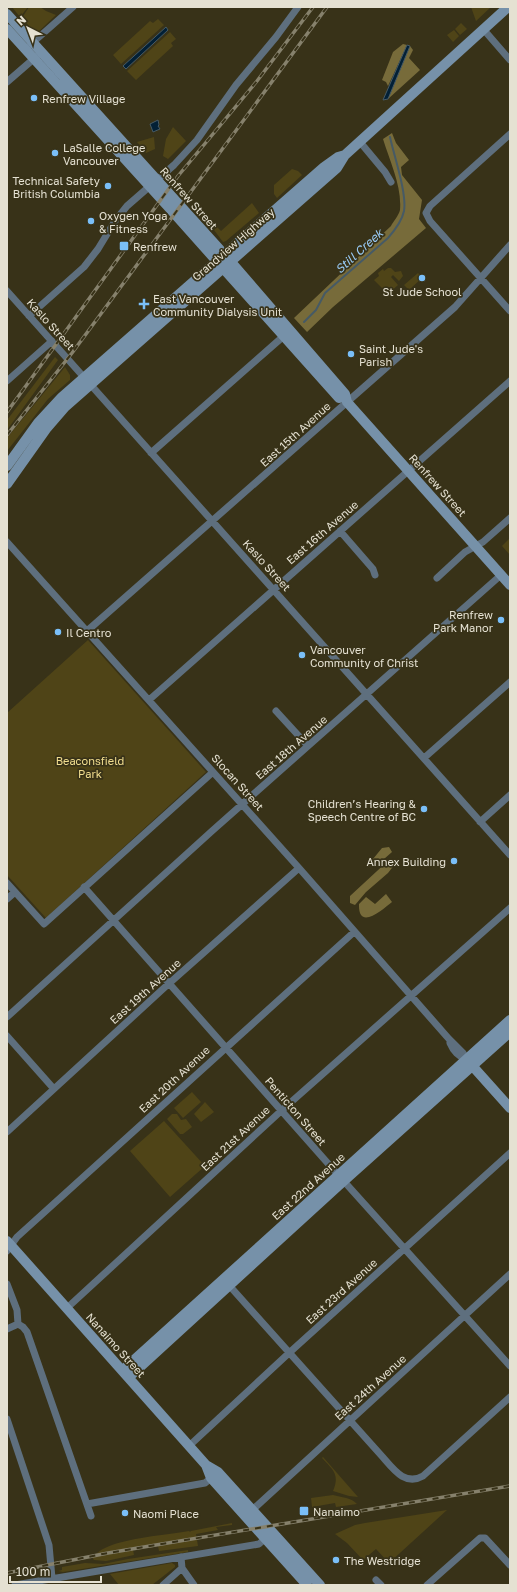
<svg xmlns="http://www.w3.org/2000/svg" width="517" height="1592" font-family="'Golos Text',sans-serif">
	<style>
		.green { fill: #4f4417 }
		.forest { fill: #776b3a }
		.water { fill: #022036; stroke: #465a65 }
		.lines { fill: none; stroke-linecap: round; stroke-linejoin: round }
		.stream { stroke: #465a65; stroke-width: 2 }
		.street { stroke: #5e6f7e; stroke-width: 7 }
		.secondary { stroke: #7691a9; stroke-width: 10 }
		.rail-casing { stroke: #86816c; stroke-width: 3.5 }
		.rail { stroke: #383218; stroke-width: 2; stroke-dasharray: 6; stroke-linecap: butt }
		.poi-dot { fill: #7abff8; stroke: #383218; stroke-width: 1.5 }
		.labels { text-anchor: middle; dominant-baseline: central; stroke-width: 3.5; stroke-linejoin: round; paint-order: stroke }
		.poi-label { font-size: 11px; fill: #e5e1d2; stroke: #383218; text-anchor: start }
		.street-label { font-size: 11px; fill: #e5e1d2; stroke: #383218 }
		.park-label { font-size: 11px; fill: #f1dd8f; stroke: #383218 }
		.water-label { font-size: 12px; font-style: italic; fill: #99cbf6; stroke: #383218 }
	</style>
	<rect width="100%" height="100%" fill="#383218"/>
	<!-- green -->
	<path class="green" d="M12 7H28L20 17Z
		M29 7H40L46 11 56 15 36 34 22 18Z
		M471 7H491L476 21Z
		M158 19 164 25 121 64 113 55 150 21 153 23Z
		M461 23 467 29 460 35 455 29Z
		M454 30 459 36 453 42 447 35Z
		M170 32 176 39 171 43 173 46 136 80 127 71Z
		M173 127 186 141 168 159 163 156 166 139Z
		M154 137 155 149 146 153 137 142Z
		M292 169 298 171 302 175 277 198 274 194V185Z
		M252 203 259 213 226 241 223 242 214 230 217 227 221 231Z
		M388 268H391L395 272 401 271 403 276 399 281 393 275 391 277 398 285 388 294 374 280 379 276 378 273 383 269 384 271Z
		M418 273 422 278 409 290 404 285Z
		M55 357 58 360 7 430V420Z
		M65 367 70 375V380L48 399 7 451V438Z
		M510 538V555L502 546Z
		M88 640 206 772 46 918 7 875V713Z
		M192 1092 201 1102 183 1118 174 1108Z
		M205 1102 214 1112 201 1122 194 1114Z
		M172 1114H177L181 1120 186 1119 192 1127 183 1134H180L167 1119Z
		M164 1121 205 1166 170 1197 130 1151Z
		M323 1457 358 1497 349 1496 333 1491C340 1474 333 1470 322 1458Z
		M333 1495C341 1497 352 1498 357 1504L336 1507 335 1503 312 1507 311 1498Z
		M447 1510 389 1563 376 1549 363 1560 347 1543 335 1534 355 1525 365 1523Z
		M232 1523V1525L216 1527 218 1530 196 1534 198 1546 159 1551 158 1546 149 1548 145 1545 142 1549 133 1550 134 1555 106 1561 94 1560 92 1557C96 1554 100 1550 105 1548 125 1538 166 1535 189 1531L190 1532 191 1531Z
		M188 1550V1552L63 1572 58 1571 62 1570V1567L85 1563 103 1564 128 1559Z
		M172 1563 175 1565V1567L152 1585H119L110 1574Z"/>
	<!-- forest -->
	<path class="forest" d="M403 44 407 45 388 86 386 82 382 80 393 52Z
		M410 46 413 50 409 58 420 70 388 99Z
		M392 133 396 143 409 160 401 167 402 175 422 200 419 219 426 228 333 307 307 332 294 318 391 226C393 222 399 215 400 210 402 186 390 162 383 139Z
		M389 847 392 852 376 866 373 859 382 848Z
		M390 859 395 864 388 873 366 892 355 905 350 903V896Z
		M386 894 392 902C383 909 358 932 359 904L366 897 375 904Z"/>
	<!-- water -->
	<path class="water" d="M166 27 168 30 126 69 123 66Z
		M407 45 410 46 388 99 383 100Z
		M158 120 159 125 158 126 160 129 153 132 150 124Z"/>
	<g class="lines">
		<!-- stream -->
		<path class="stream" d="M304 322 316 310 325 293 388 238C395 230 402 221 404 211 407 193 394 156 390 137"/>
		<!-- street -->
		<path class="street" d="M484 30 510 60
			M30 45 73 7
			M7 82 37 56
			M510 134 430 206 426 213 430 221 510 311
			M360 142 385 172 391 182
			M7 291 510 855
			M29 316 84 267 98 249 115 221 127 206 174 165 197 140 236 85 276 37 298 7
			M7 381 52 341
			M151 453 286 334
			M340 531 373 569 375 575
			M7 542 299 868 449 1039 463 1053 467 1060
			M437 578 465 552 483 542 510 518
			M87 631 455 307 510 245
			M149 700 510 381
			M276 711 308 746
			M424 758 510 682
			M480 822 510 795
			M7 883 44 924 213 772
			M84 887 332 1168 510 1366
			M7 899 15 892
			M7 1017 212 831 501 575
			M7 1036 54 1089
			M450 1043C454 1052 458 1056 467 1060
			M7 1132 164 988 299 868
			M7 1251 17 1237 354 932
			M227 1283 380 1454C392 1467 404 1487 423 1476L510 1397
			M7 1284 17 1310 18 1324
			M67 1308 281 1111 510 908
			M18 1324 23 1327 27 1332 91 1516
			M7 1329 18 1324
			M7 1419 49 1545 52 1578
			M189 1446 289 1353 510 1153
			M87 1504 205 1483 211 1478
			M249 1513 510 1274
			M181 1557 182 1568 194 1585
			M376 1580 381 1585
			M15 1585 259 1544 268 1536
			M163 1585 182 1568
			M427 1585 480 1538H485L510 1565"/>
		<!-- secondary -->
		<path class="secondary" d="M7 14 231 262 345 394 347 402 510 585
			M7 29 172 211 339 398
			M7 466 38 423 62 397 324 167 338 157 345 155
			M7 484 46 429 65 407 337 168 345 155 508 7
			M468 1061 510 1108
			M7 1241 206 1465 211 1478 307 1585
			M123 1370 510 1020
			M129 1377 338 1186 510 1032
			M206 1465 218 1472 320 1585"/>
		<defs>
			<path id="rail" d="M7 412 178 176 257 81 313 7
				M7 435 72 353 327 7
				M7 1573 108 1553 510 1486"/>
		</defs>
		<!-- rail casing -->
		<use href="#rail" class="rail-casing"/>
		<!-- rail -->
		<use href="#rail" class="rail"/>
	</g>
	<!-- markers -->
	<g class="poi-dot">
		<circle cx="34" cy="98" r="4"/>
		<circle cx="55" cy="153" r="4"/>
		<circle cx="108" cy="186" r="4"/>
		<circle cx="91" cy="221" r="4"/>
		<rect x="119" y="241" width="10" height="10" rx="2"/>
		<circle cx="422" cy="278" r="4"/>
		<path d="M142 298h4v4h4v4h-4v4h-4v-4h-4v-4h4z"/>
		<circle cx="351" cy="354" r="4"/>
		<circle cx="501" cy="620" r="4"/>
		<circle cx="58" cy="632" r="4"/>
		<circle cx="302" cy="655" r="4"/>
		<circle cx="424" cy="809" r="4"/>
		<circle cx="454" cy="861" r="4"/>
		<rect x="299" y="1506" width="10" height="10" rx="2"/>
		<circle cx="125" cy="1513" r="4"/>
		<circle cx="336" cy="1560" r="4"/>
	</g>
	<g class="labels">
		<!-- poi labels -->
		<g class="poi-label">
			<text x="42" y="98">Renfrew Village</text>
			<text x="63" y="147">LaSalle College<tspan x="63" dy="13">Vancouver</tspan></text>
			<text x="100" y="180" text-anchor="end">Technical Safety<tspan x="100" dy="13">British Columbia</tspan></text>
			<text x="99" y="215">Oxygen Yoga<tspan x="99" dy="13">&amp; Fitness</tspan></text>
			<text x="133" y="246">Renfrew</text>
			<text x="422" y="291" text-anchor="middle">St Jude School</text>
			<text x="153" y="298">East Vancouver<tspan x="153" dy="13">Community Dialysis Unit</tspan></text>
			<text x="359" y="348">Saint Jude's<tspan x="359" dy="13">Parish</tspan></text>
			<text x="493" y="614" text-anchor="end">Renfrew<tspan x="493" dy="13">Park Manor</tspan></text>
			<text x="66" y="632">Il Centro</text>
			<text x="310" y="649">Vancouver<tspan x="310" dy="13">Community of Christ</tspan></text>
			<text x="416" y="803" text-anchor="end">Children’s Hearing &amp;<tspan x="416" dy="13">Speech Centre of BC</tspan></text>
			<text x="446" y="861" text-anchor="end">Annex Building</text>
			<text x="313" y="1511">Nanaimo</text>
			<text x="133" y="1513">Naomi Place</text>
			<text x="344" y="1560">The Westridge</text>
		</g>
		<!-- street labels -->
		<g class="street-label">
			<text transform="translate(189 198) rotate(48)">Renfrew Street</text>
			<text transform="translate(233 244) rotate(-41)">Grandview Highway</text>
			<text transform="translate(51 324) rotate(48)">Kaslo Street</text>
			<text transform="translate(295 434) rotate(-42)">East 15th Avenue</text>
			<text transform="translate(438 485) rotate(48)">Renfrew Street</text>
			<text transform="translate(322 532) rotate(-41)">East 16th Avenue</text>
			<text transform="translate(267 565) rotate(48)">Kaslo Street</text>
			<text transform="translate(291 747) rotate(-41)">East 18th Avenue</text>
			<text transform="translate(238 782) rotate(48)">Slocan Street</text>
			<text transform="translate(145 991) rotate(-42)">East 19th Avenue</text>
			<text transform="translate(174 1079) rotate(-43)">East 20th Avenue</text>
			<text transform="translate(296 1111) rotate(49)">Penticton Street</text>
			<text transform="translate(235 1138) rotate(-43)">East 21st Avenue</text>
			<text transform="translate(308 1186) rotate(-42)">East 22nd Avenue</text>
			<text transform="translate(341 1291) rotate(-42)">East 23rd Avenue</text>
			<text transform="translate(116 1345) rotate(48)">Nanaimo Street</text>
			<text transform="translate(370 1387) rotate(-42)">East 24th Avenue</text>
		</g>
		<!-- park labels -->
		<g class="park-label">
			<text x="90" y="760">Beaconsfield<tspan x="90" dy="13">Park</tspan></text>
		</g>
		<!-- water labels -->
		<g class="water-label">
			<text transform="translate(359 251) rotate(-42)">Still Creek</text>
		</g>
	</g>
	<!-- border -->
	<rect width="517" height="1592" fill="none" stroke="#e5e1d2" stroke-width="16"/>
	<!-- north arrow -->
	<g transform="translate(28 28) rotate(318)" stroke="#383218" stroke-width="3" paint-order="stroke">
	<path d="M0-3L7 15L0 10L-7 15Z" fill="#e5e1d2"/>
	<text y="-6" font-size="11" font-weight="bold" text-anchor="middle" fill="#e5e1d2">N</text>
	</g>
	<!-- scale -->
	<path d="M10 1576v6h91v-6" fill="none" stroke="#e5e1d2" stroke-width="2"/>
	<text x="16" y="1576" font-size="12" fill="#e5e1d2" stroke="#383218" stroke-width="3" paint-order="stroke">100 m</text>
</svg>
